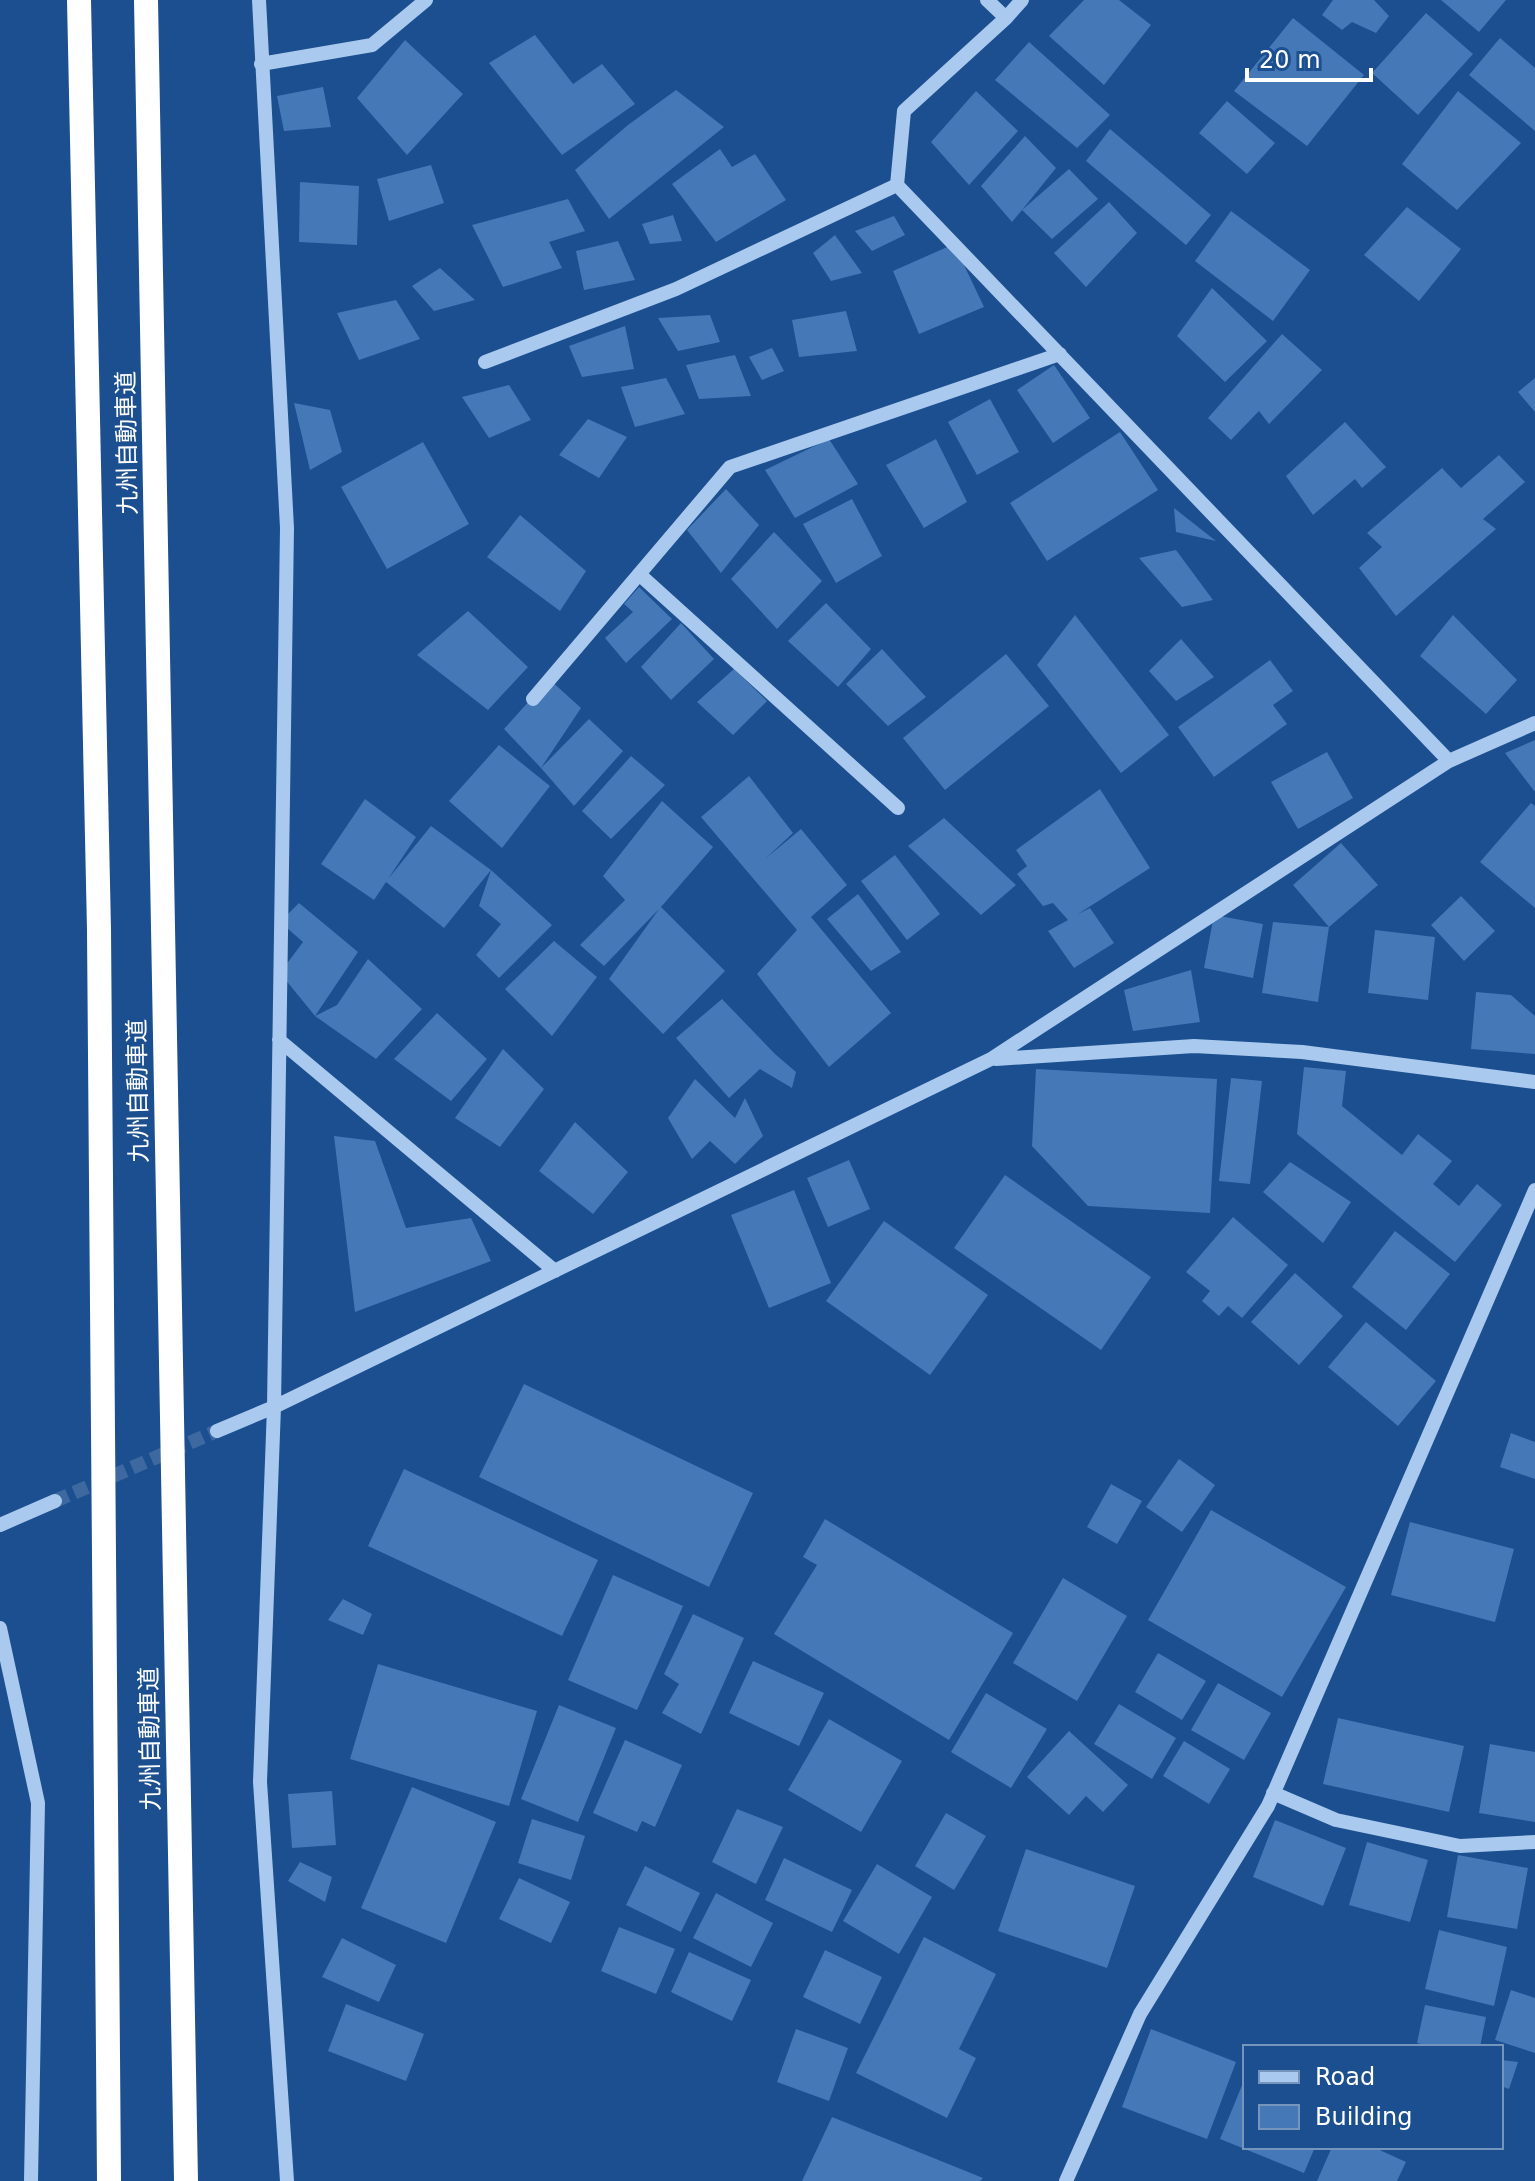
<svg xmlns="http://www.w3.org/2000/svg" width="1535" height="2181" font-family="'DejaVu Sans','Noto Sans JP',sans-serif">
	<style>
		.building { fill: #4478b7 }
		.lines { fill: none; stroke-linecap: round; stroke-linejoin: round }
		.minor-tunnel { stroke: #3d69a0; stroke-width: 14; stroke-dasharray: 14 7; stroke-linecap: butt }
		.minor { stroke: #a9c9ee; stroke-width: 14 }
		.highway { stroke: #fff; stroke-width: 24 }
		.labels { text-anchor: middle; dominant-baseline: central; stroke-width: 8; stroke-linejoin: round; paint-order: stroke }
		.street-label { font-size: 24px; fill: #fff; stroke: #1b4f8f }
	</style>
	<rect width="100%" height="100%" fill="#1b4f8f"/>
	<!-- building -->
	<path class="building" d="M1084 0H1119L1151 25 1104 85 1049 36Z
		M1333 0H1374L1389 16 1376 33 1352 22 1342 30 1322 15Z
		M1441 0H1506L1479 32Z
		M1426 13 1473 54 1418 115 1372 73Z
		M1293 18 1364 75 1307 146 1234 91Z
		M535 35 573 84 602 64 635 104 562 155 489 63Z
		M1500 38 1535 68V131L1469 75Z
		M405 40 463 94 407 155 357 98Z
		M1029 42 1110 115 1077 148 995 80Z
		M323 87 331 127 284 131 277 96Z
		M676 90 724 127 609 219 575 170 628 125Z
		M976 91 1018 131 969 185 931 142Z
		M1458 91 1521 143 1457 210 1402 164Z
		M1227 101 1275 143 1247 174 1199 133Z
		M1110 129 1211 215 1186 245 1086 161Z
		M1025 136 1056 168 1022 210 1069 169 1098 199 1052 239 1022 210 1012 222 981 186Z
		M720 149 732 167 755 154 786 200 716 242 672 184Z
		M431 165 444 203 389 221 377 179Z
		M300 182 359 186 357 245 299 242Z
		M568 199 585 231 549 242 562 268 503 287 472 225Z
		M1109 202 1137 233 1086 287 1054 253Z
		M1407 207 1461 249 1419 301 1364 255Z
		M1231 211 1310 270 1273 321 1195 261Z
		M673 215 682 241 650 244 642 224Z
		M894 216 905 235 872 251 855 231Z
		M835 235 862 273 831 281 813 253Z
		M618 241 635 280 584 290 576 251Z
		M954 244 984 307 919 334 893 271Z
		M440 268 475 300 434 311 412 286Z
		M1212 288 1267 341 1225 382 1177 336Z
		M396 300 420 339 359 360 337 313Z
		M846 311 857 351 799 357 792 320Z
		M710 315 720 342 678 351 658 318Z
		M625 326 634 369 582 377 569 346Z
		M1282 334 1322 370 1269 424 1259 411 1231 440 1208 418Z
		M772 348 784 371 762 380 749 357Z
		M735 355 751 396 699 399 686 365Z
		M1054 365 1090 418 1053 443 1017 390Z
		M666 378 685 414 635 427 621 387Z
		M1535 378V412L1518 392Z
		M509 385 531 420 489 438 462 397Z
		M990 399 1019 452 977 475 948 422Z
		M294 403 330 410 342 452 310 470Z
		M588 419 627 437 599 478 559 455Z
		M1345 422 1386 467 1362 488 1355 479 1313 515 1286 476Z
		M1120 432 1158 490 1047 561 1010 503Z
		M829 439 858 484 795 518 765 470Z
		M936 439 967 502 924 528 886 465Z
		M423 442 469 524 387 569 341 487Z
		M1499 455 1525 482 1483 519 1496 529 1396 616 1359 568 1382 547 1367 533 1442 468 1461 488Z
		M726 489 759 525 721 573 687 530Z
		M852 499 882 556 836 583 803 524Z
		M1174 508 1216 541 1176 532Z
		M520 515 586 571 560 611 487 557Z
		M774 532 822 581 777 629 731 579Z
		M1176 550 1213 600 1182 607 1139 558Z
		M639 587 672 619 626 663 605 638 633 612 624 604Z
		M826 603 871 649 838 687 788 641Z
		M468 611 528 667 488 710 417 655Z
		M1075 615 1169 735 1121 773 1037 665Z
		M1453 615 1517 680 1486 714 1420 656Z
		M681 623 714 659 671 700 641 667Z
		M1181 639 1214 677 1176 701 1149 671Z
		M882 649 926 697 888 726 846 684Z
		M1006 654 1049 706 945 790 903 738Z
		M1270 660 1293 691 1273 705 1287 724 1214 777 1178 727Z
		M734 669 767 701 733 735 697 702Z
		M549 679 581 708 541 768 504 729Z
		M589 719 623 751 574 806 541 768Z
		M1535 740V792L1505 753Z
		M499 745 550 786 502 848 449 801Z
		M1327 752 1353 798 1298 829 1271 782Z
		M631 756 665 785 611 839 582 811Z
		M749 776 793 833 765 859 801 829 847 885 811 917 891 1013 829 1067 757 974 797 930 701 817Z
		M1100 789 1150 868 1078 914 1090 908 1114 943 1074 968 1048 931 1068 920 1053 903 1043 906 1017 874 1027 866 1016 850Z
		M365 799 416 837 388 879 431 826 491 870 444 928 386 882 374 900 321 864Z
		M662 801 713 847 661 907 725 971 663 1034 609 979 659 909 604 966 580 945 625 900 603 876Z
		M1531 803 1535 806V908L1480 862Z
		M944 818 1016 885 981 915 908 846Z
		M1341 843 1378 885 1329 927 1318 1002 1262 993 1273 922 1329 927 1293 885Z
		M895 855 940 914 907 940 861 881Z
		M491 870 552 925 499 978 476 955 501 924 479 906Z
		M858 894 901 952 871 971 827 919Z
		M1461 896 1495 931 1464 961 1431 925Z
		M299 903 358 952 315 1016 280 973 303 942 280 922Z
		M1214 915 1263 924 1253 978 1204 968Z
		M1375 930 1435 937 1428 1000 1368 993Z
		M554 941 597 977 552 1036 505 989Z
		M368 959 422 1009 376 1059 315 1016 337 1005Z
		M1191 970 1200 1022 1133 1031 1124 990Z
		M1476 992 1511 995 1535 1016V1054L1471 1049Z
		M722 999 775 1054 796 1072 792 1088 760 1069 729 1098 676 1038Z
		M437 1013 487 1059 451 1101 394 1059Z
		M503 1049 544 1089 500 1147 455 1118Z
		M1304 1067 1346 1071 1342 1106 1402 1155 1418 1134 1452 1161 1433 1184 1459 1206 1477 1184 1502 1205 1455 1262 1297 1134Z
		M1036 1069 1217 1079 1210 1213 1088 1206 1032 1146Z
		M1231 1078 1262 1081 1250 1184 1219 1181Z
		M695 1079 735 1118 745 1098 763 1136 735 1164 710 1141 692 1159 668 1118Z
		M575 1122 628 1172 593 1214 539 1171Z
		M334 1136 375 1141 406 1228 471 1218 491 1261 355 1312Z
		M849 1160 870 1209 828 1227 807 1178Z
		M1290 1162 1351 1202 1323 1243 1263 1192Z
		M1005 1175 1151 1277 1101 1350 954 1248Z
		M794 1190 831 1283 769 1308 731 1215Z
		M1233 1217 1288 1265 1242 1318 1228 1306 1219 1316 1202 1301 1210 1291 1186 1272Z
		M884 1221 988 1295 930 1375 826 1301Z
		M1395 1231 1450 1274 1406 1330 1352 1287Z
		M1295 1273 1343 1316 1299 1365 1251 1322Z
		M1366 1322 1436 1381 1398 1426 1328 1367Z
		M524 1384 753 1493 709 1587 479 1477Z
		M1511 1433 1535 1442V1479L1500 1467Z
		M1179 1459 1215 1485 1182 1532 1146 1507Z
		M404 1469 598 1560 562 1636 368 1546Z
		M1111 1484 1142 1501 1117 1544 1087 1527Z
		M1211 1510 1346 1587 1282 1697 1148 1620Z
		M825 1519 1013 1633 949 1740 774 1634 817 1565 803 1557Z
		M1410 1522 1514 1549 1495 1622 1391 1595Z
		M613 1575 683 1606 637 1710 568 1680Z
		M1063 1578 1127 1616 1077 1701 1013 1663Z
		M343 1599 372 1614 363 1635 328 1620Z
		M693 1614 744 1638 701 1734 662 1713 679 1684 664 1674Z
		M1158 1653 1206 1681 1182 1720 1135 1692Z
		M753 1661 824 1693 799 1746 729 1713Z
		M378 1664 537 1711 509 1806 350 1759Z
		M1218 1683 1271 1713 1244 1760 1191 1730Z
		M986 1693 1047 1729 1011 1788 951 1752Z
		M1119 1704 1176 1738 1152 1779 1094 1744Z
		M559 1705 616 1728 578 1822 521 1799Z
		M1338 1718 1464 1746 1449 1812 1323 1784Z
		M829 1719 902 1761 861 1832 788 1790Z
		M1069 1731 1128 1785 1103 1812 1086 1796 1069 1815 1027 1777Z
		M625 1740 682 1765 655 1827 642 1821 637 1832 593 1813Z
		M1184 1741 1230 1769 1209 1804 1163 1776Z
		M1490 1744 1535 1752V1822L1479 1813Z
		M412 1787 496 1822 446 1943 361 1908Z
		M332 1791 336 1845 292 1848 288 1794Z
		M737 1809 783 1827 756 1884 712 1862Z
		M946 1813 986 1836 954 1890 915 1866Z
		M532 1819 585 1836 571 1880 518 1863Z
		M1275 1820 1346 1848 1323 1906 1253 1877Z
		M1367 1842 1428 1860 1410 1922 1349 1905Z
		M1026 1849 1135 1886 1107 1968 998 1931Z
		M1458 1855 1528 1868 1517 1929 1447 1917Z
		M784 1858 852 1890 832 1932 765 1900Z
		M300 1862 332 1877 325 1902 288 1881Z
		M877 1864 932 1897 899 1954 843 1921Z
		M645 1866 700 1893 681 1932 626 1905Z
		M519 1878 570 1902 551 1943 499 1919Z
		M716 1893 773 1923 751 1967 693 1938Z
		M619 1927 675 1949 656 1994 601 1971Z
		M1439 1930 1507 1947 1494 2006 1425 1989Z
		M924 1937 996 1974 959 2049 976 2058 947 2118 856 2073Z
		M342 1938 396 1965 379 2002 322 1977Z
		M825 1950 882 1977 860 2024 803 1997Z
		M689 1952 751 1980 732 2021 671 1992Z
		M1511 1990 1535 1998V2053L1495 2040Z
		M346 2004 424 2034 406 2081 328 2051Z
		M1425 2005 1486 2017 1480 2047H1433L1417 2043Z
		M796 2029 848 2048 829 2101 777 2082Z
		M1151 2029 1236 2062 1207 2139 1122 2107Z
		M1501 2060 1518 2062 1509 2089 1501 2086Z
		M1245 2078V2147H1315L1304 2173 1220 2139Z
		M832 2117 983 2178 980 2181H802Z
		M1332 2147H1373L1406 2162 1397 2181H1317Z"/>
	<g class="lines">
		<!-- minor-tunnel -->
		<path class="minor-tunnel" d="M55 1501 217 1431"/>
		<!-- minor -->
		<path class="minor" d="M259 0 287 528 274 1407 260 1782 287 2181
			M987 0 1006 18
			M1022 0 1006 18 904 111 897 185 1449 761
			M261 64 372 45 426 0
			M485 362 676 289 897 185
			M639 574 898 808
			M533 699 730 467 1060 354
			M279 1040 555 1271
			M996 1059 1194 1046 1302 1052 1535 1082
			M217 1431 274 1407 991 1059 1449 761 1535 723
			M0 1525 55 1501
			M0 1628 38 1803 31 2181
			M1273 1793 1336 1820 1460 1846 1535 1842
			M1066 2181 1140 2014 1268 1806 1535 1190"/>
		<!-- highway -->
		<path class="highway" d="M79 0 99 930 109 2181
			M146 0 186 2181"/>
	</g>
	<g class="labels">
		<!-- street labels -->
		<g class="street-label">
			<text transform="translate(127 443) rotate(-91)">九州自動車道</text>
			<text transform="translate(138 1091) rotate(-91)">九州自動車道</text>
			<text transform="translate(150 1739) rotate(-91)">九州自動車道</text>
		</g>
	</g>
	<!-- legend -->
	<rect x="1243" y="2045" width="260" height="104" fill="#1b4f8f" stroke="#7695bc" stroke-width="2"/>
	<rect x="1259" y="2071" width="40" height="12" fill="#a9c9ee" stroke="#7695bc" stroke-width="2"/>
	<text x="1315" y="2085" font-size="24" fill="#ffffff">Road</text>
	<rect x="1259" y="2105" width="40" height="24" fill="#4478b7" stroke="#7695bc" stroke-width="2"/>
	<text x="1315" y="2125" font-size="24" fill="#ffffff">Building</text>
	<!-- scale -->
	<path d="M1247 68v12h124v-12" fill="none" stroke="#ffffff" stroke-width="4"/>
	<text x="1259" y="68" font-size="24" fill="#ffffff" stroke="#1b4f8f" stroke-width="6" paint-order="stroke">20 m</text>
</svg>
